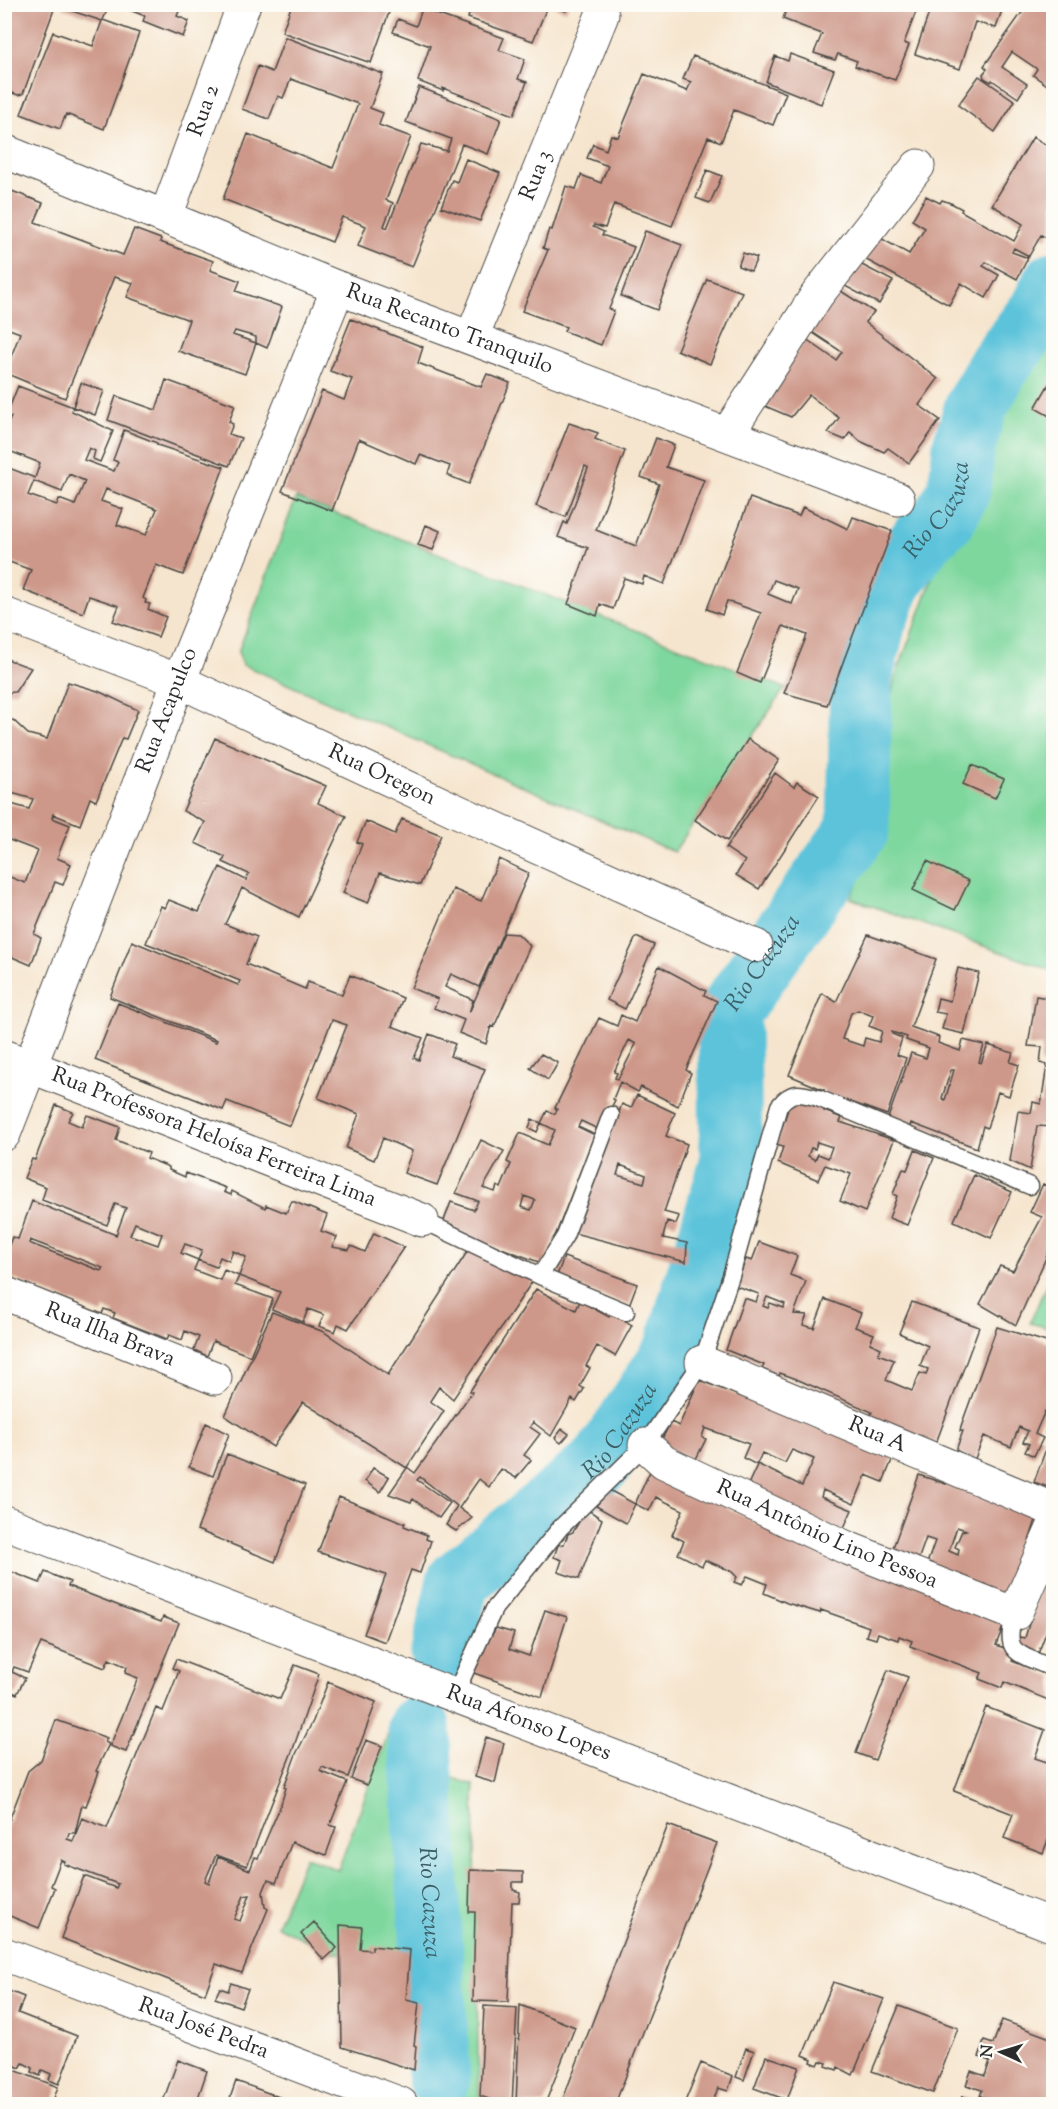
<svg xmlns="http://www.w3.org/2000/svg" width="1058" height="2109" font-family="'Sorts Mill Goudy',serif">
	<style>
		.green { fill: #7ed79d; stroke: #548164; stroke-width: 1.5 }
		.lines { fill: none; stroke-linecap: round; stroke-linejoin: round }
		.river { stroke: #5cc3da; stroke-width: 63 }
		.building { fill: #cd9889; fill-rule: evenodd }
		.lane-casing { stroke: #494743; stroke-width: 19 }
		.street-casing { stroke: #494743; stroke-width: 35 }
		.lane { stroke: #fff; stroke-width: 16 }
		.street { stroke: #fff; stroke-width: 33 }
		.labels { text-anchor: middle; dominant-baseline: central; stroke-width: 6; stroke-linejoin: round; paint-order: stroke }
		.street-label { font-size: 22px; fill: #2b2b2b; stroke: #fdfcf7 }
		.water-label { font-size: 24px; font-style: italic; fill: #3c6068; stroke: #fdfcf7 }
	</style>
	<rect width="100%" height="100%" fill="#fdfcf7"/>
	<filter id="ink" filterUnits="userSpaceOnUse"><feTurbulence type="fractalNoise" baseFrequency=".0167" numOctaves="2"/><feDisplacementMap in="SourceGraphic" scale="12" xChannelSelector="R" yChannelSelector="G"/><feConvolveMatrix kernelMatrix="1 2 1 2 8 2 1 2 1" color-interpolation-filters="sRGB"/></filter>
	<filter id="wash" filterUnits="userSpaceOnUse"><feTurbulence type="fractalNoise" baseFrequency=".008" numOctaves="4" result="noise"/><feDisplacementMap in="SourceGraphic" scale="24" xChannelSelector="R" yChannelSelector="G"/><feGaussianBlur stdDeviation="1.35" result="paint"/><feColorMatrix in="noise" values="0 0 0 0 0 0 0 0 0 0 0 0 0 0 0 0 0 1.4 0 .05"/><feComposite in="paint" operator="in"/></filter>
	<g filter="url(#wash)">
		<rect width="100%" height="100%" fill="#f6e5ce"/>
		<!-- green -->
		<path class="green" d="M1053 328V971L850 898 879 840 881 742 895 678 977 459Z
			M296 498 785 688 674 852 243 665 238 652Z
			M1053 1269V1329L1030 1323Z
			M393 1721 445 1739 439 1773 474 1785 479 2103 421 2083 418 1956 333 1953 277 1926 305 1857 338 1870Z"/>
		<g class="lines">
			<!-- river -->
			<g class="river">
				<path id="s1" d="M442 1653 458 1581 602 1462 675 1351 731 1164 729 1012 858 829 861 678 875 621 891 583 921 540 945 517 959 490 964 446 976 406 1000 364 1040 311 1054 283"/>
				<path id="s2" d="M419 1727 439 2078"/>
			</g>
		</g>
		<g id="blocks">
			<!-- building -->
			<path class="building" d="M4 4H56L23 94 18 95 4 90Z
				M64 4H99L108 8 103 20 139 33 104 129 66 114 60 129 21 114 53 32 93 46 102 21 63 8Z
				M114 4H182L177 16 189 21 183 37 143 21 145 16Z
				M292 4H392L371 63 282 32Z
				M472 4H569L566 11 548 5 533 41 468 18Z
				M781 4H919L904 43 909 45 895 80 855 66 857 61 838 54 835 60 814 53 822 34 783 19 787 7Z
				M932 4H1004L996 28 975 22 960 69 915 54Z
				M1028 4H1053V83L1050 87 1033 75 1037 69 1012 52 1002 67 1027 84 1018 98 992 80 991 82 984 78 983 74 987 69 984 66Z
				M422 9 504 38 499 50 525 59 518 79 527 82 514 115 443 88V91L418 81 430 46 393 32 398 19 416 26Z
				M285 37 383 74 370 108 383 113 379 125 411 137 386 200 393 203 384 226 387 228 421 144 447 151 451 139 406 122 419 87 501 119 488 154 462 144 412 267 358 246 366 226 342 217 332 242 223 199 248 134 333 168 358 104 291 79 283 98 278 96 269 119 242 109 258 66 272 72Z
				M790 54 834 70 821 104 766 82 775 56 788 61Z
				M693 56 786 93 773 125 734 110 721 142 708 137 672 226 614 204 605 228 594 225 593 227 604 232 602 235 634 247 609 309 614 311 601 345 564 331 566 327 522 311 548 250 543 248 549 229 552 230 566 186 576 189 581 175 601 183 608 166 587 158 593 144 606 150 611 135 618 137 644 74 687 91 691 82 683 79Z
				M979 76 1015 101 995 132 958 105Z
				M1033 137 1053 149V226L1047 238 1041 235 1029 256 1014 248 1012 252 1028 258 1017 279 986 262 983 266 999 275 986 298 961 283 949 305 861 257 875 235 909 254 925 228 912 220 926 196 940 203 942 200 953 204 962 209 961 211 1014 241 1023 224 992 205Z
				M466 159 500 173 480 221 441 207 452 180 457 182Z
				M707 170 722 176 710 203 696 198Z
				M4 188 43 203 35 222 123 255 134 229 161 239 160 242 213 261 210 270 240 281 236 291 282 307 267 348 256 343V337L235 331 233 335 256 343 245 374 178 351 189 320 127 297 133 283 114 277 65 398 5 373 20 333 4 327V296L10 283 4 280Z
				M645 231 682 245 657 310 621 296Z
				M743 253 757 258 751 271 738 266Z
				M860 264 893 281 879 304 845 286Z
				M707 279 742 292 710 364 677 350Z
				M836 288 874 312 865 322 938 379 919 405 940 420 909 463 888 448 884 452 860 441 850 432 845 440 828 433 839 418 809 395 791 417 760 404 806 339 836 360 842 352 807 329Z
				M351 319 423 347 418 363 423 365 481 387 487 374 510 383 469 484 447 475 450 466 420 455 416 464 359 439 332 511 282 491 322 391 344 400 352 379 330 371Z
				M1053 377V418L1035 408Z
				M166 380 235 405 229 422 233 424 229 434 241 438 229 466 108 420 116 396 156 410Z
				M81 383 104 391 95 415 73 407 72 411 113 431 100 462 93 459 95 451 89 448 84 460 114 471 118 462 113 460 124 430 157 443V445L224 467 183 575 156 565 143 598 146 600 145 603 150 604 148 609 166 617 158 637 113 621 119 606 89 596 83 613 23 590 31 570 4 560 7 547H4V466L35 478 40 463 4 449V433L11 417 6 416 18 386 73 407ZM69 474 85 481 75 505 59 499 57 505 28 495 34 481 62 492ZM106 489 157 509 146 535 117 525 123 509 101 501Z
				M569 423 598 433 595 439 625 451 596 530 636 546 659 484 641 477 656 438 674 445 666 467 704 480 664 584 644 576 642 584 624 578 613 609 600 604 597 616 568 604 588 548 558 537 564 522 567 524 588 468 585 466 566 517 536 506Z
				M750 498 799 516 803 507 848 529 853 517 892 531 827 705 784 693 807 635 783 626 760 683 737 673 761 613 727 601 722 615 707 609ZM774 580 798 589 792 604 768 594Z
				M426 525 440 531 433 550 418 545Z
				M4 658 31 668 15 692 4 693Z
				M68 682 98 691 138 710 126 739 122 738 96 801 90 798 80 825 53 814 52 818 70 825 57 858 71 864 63 885 55 882 34 934 41 938 31 965 5 954V875L25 883 38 851 4 838V802L29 809 33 799 4 791V720H13L28 734 47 739Z
				M215 738 326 786 318 803 346 816 299 917 242 888 225 924 257 937 246 964 305 989 308 982 342 995 350 975 403 998 392 1026 423 1038 414 1058 419 1060 429 1034 455 1044 450 1056 485 1069 437 1185 404 1173 412 1151 383 1138 374 1160 346 1148 359 1114 318 1098 347 1025 332 1020 290 1126 227 1101 223 1110 95 1060 118 1003 216 1042 217 1040 110 997 132 941 238 985 240 981 146 943 161 906 165 908 169 900 199 912 220 867 246 880 249 874 223 862 225 857 195 843 205 822 183 811Z
				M748 739 779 760 727 841 695 820Z
				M972 765 1004 779 995 798 963 784Z
				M775 773 794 787 797 782 819 796 759 889 736 875 745 861 726 848Z
				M402 819 441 835 420 885 380 873 368 903 343 893 362 844 357 842 366 821 395 834Z
				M499 859 529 873 479 987 451 974 445 987 473 1000 469 1013 504 933 518 934 530 946 494 1027 491 1026 486 1044 459 1033 464 1020 434 1008 438 999 411 988 453 889 481 901Z
				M927 861 969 881 955 910 913 890Z
				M868 935 936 959 911 1027 939 1037 938 1043 960 1051 963 1040 984 1045 979 1062 981 1063 988 1045 1013 1053 1010 1062 1019 1065 1009 1096 998 1092 987 1128 983 1126 977 1148 911 1123 909 1129 887 1121 911 1053 926 1058 929 1048 906 1040 907 1037 892 1032V1034L902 1038 897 1055 906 1058 887 1115 823 1092 824 1090 789 1075 822 993 836 1002ZM858 1010 873 1016 869 1026 882 1031 879 1042 865 1038 863 1046 842 1039 851 1013ZM951 1070H954L945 1100 942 1098Z
				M636 937 654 945 625 1009 607 1000Z
				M659 966 706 991 704 995 717 1001 686 1070 691 1073 678 1106 641 1087 638 1092 620 1082 613 1099 615 1100 600 1130 581 1121 578 1127 595 1135 544 1264 464 1234 443 1223 451 1202 474 1210 478 1201 456 1193 481 1140 504 1151 483 1188 495 1192 497 1186 501 1188 511 1164 507 1162 520 1133 548 1145 555 1130 541 1123 537 1132 529 1128 532 1119 541 1123 547 1111 555 1114 557 1109 555 1108 599 1018 617 1026 621 1015 635 1022ZM629 1040 636 1044 618 1079 615 1078 617 1073 614 1072ZM524 1196 535 1200 531 1210 521 1207Z
				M958 968 979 973 964 1034 942 1029 946 1014 935 1012 938 998 950 1001Z
				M1036 996 1053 999V1127L1037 1126 1030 1170 1010 1161 1018 1111 1031 1113 1033 1102 1041 1104 1047 1065 1040 1063 1042 1047 1028 1046Z
				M541 1054 558 1063 548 1080 530 1068Z
				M637 1095 675 1113 666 1136 687 1144 664 1212 679 1216 676 1224 667 1221 663 1238 687 1243 686 1262 574 1233 622 1104 631 1108ZM620 1165 646 1175 644 1183 617 1175Z
				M792 1098 824 1109V1111L842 1118 840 1122 894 1140 865 1212 840 1201 851 1174 825 1165 818 1180 778 1163 783 1147 776 1145ZM817 1142 832 1147 828 1158 818 1154 815 1160 808 1156 811 1148 815 1149Z
				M56 1105 73 1112 68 1121 82 1127 87 1115 120 1127 116 1140 149 1153 147 1158 169 1167V1170L185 1177 186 1173 226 1188 224 1192 231 1195 232 1191 265 1208 266 1205 286 1213 292 1201 327 1215 321 1231 337 1237 332 1247 349 1250 351 1246 365 1252 374 1233 404 1247 348 1329 338 1324 335 1332 319 1326 324 1315 308 1309 303 1322 272 1309 280 1292 239 1276 235 1285 273 1299 250 1356 213 1341 207 1356 194 1350 199 1337 185 1331 182 1340 169 1335 167 1339 113 1318 115 1313 104 1309 102 1314 4 1275V1258L12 1237 18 1239 32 1201 116 1235 126 1208 115 1204 107 1225 42 1200 46 1187 24 1178 32 1159 35 1160ZM135 1223 162 1234 158 1245 130 1235ZM30 1240 103 1268 101 1271 29 1243ZM185 1244 202 1250 198 1260 181 1253ZM233 1251 246 1257 239 1276 224 1270 220 1280 194 1270 198 1260 216 1267 220 1257 229 1261Z
				M915 1150 934 1158 907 1225 889 1218 897 1196 893 1194 903 1169 907 1170Z
				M974 1175 1012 1192 991 1238 954 1221Z
				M1043 1184 1053 1189V1242L1016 1325 980 1304 1000 1266 1013 1271 1042 1217 1030 1212Z
				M759 1242 797 1256 790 1275 806 1281 794 1314 807 1315 803 1325 814 1328 825 1299 861 1313 855 1327 874 1334 870 1343 881 1348 878 1354 894 1360 886 1380 912 1391 920 1373 926 1375 928 1369 920 1366 928 1346 899 1333 912 1302 979 1327 936 1443 869 1418 872 1412 794 1378 780 1373 779 1376 762 1369 764 1365 726 1350 744 1298 756 1302 759 1294 736 1286 746 1259 752 1261ZM767 1297 785 1304 784 1308 770 1303 768 1308 763 1306Z
				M469 1249 536 1276 453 1399 439 1387 430 1401 444 1411 407 1467 415 1473 472 1392 470 1391 536 1289 576 1310 580 1301 609 1317 611 1313 632 1325 615 1356 597 1346 586 1366 590 1368 580 1386 584 1389 576 1402 572 1399 551 1436 533 1422 530 1427 540 1434 524 1455 531 1460 516 1478 501 1469 489 1487 479 1479 459 1508 472 1518 456 1531 446 1525 457 1506 420 1477 417 1480 450 1503 439 1518 413 1499 411 1502 389 1494 407 1468 303 1402 273 1447 225 1416 272 1312 324 1332 388 1375Z
				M564 1257 637 1284 629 1305 556 1278Z
				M997 1327 1053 1344V1405L1051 1414 1045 1411 1035 1434 1043 1438 1034 1456 1025 1452 1029 1444 1023 1442 1028 1431 1019 1427 1011 1447 984 1436 974 1461 956 1450 963 1431H960L961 1426Z
				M699 1380 747 1399 748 1396 826 1432 827 1428 893 1458 883 1482 866 1475 854 1504 823 1490 821 1497 852 1510 842 1532 746 1489 757 1465 743 1458 749 1444 705 1428 702 1437 706 1439 695 1461 660 1443 671 1422 679 1426ZM792 1450 814 1459 802 1486 757 1464 762 1453 785 1463Z
				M1049 1422 1053 1423V1489L1034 1482 1051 1435 1045 1433Z
				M206 1423 229 1434 213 1476 189 1467Z
				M562 1429 569 1434 561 1443 555 1438Z
				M227 1454 305 1485 275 1562 197 1530Z
				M652 1467 769 1530 771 1526 1006 1619 996 1645 1015 1652 1012 1661 1053 1677V1702L1004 1682 1002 1688 979 1679 982 1673 910 1646 912 1641 899 1636 898 1640 878 1633 876 1639 866 1636 869 1627 821 1610 820 1613 787 1603 764 1593 767 1584 747 1576 742 1585 734 1582 737 1577 731 1571 705 1560 702 1566 678 1554 684 1541 672 1535 683 1510 656 1497 649 1511 635 1504Z
				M373 1468 389 1477 380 1492 365 1481Z
				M919 1475 946 1484 948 1481 1038 1514 1009 1602 925 1569 935 1541 926 1538 916 1566 890 1556ZM957 1527 966 1530 962 1531 955 1547 959 1549 958 1555 949 1551Z
				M609 1490 635 1504 626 1523 596 1506Z
				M339 1497 405 1523 404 1526 427 1535 426 1539 431 1541 420 1573 411 1570 385 1642 364 1634 386 1575 318 1552Z
				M585 1508 602 1519 579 1579 558 1572 562 1560 554 1557 558 1545 564 1544 568 1534 573 1532 580 1520 577 1517Z
				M1053 1539V1614L1038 1654 1017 1647 1020 1637 1025 1638Z
				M4 1569 40 1583 45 1572 70 1582 68 1586 161 1622 163 1617 179 1623 126 1752 110 1746 138 1678 125 1673 127 1667 109 1659 105 1668 41 1643 28 1672 14 1667 12 1672 25 1678 17 1694 10 1691 5 1702 7 1654Z
				M545 1610 567 1617 542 1697 471 1672 496 1628 514 1633 509 1649 529 1656Z
				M176 1659 280 1699 295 1665 319 1674 293 1749 247 1866 216 1855 205 1881 209 1883 218 1857 250 1870 255 1857 258 1858 280 1807 286 1788 284 1787 296 1754 313 1721 328 1682 376 1702 348 1777 322 1767 320 1771 347 1782 330 1825 336 1827 326 1855 292 1842 276 1883 268 1880 263 1892 265 1907 268 1909 242 1973 216 1964 205 1994 61 1938 84 1876 116 1888 118 1884 64 1864 65 1862 61 1860 51 1886 55 1888 39 1928 5 1914V1831L28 1771 41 1760 56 1720 107 1738 105 1742 109 1744 96 1771 99 1772 86 1806 82 1805 75 1833H69L67 1839 73 1841 82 1818 107 1828 156 1708 163 1711 179 1671 172 1668ZM250 1895 240 1921 234 1919 244 1896Z
				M888 1670 908 1677 875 1760 856 1753Z
				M986 1707 1045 1730 1035 1758 1053 1764V1827L1043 1853 1004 1838 1013 1814 954 1791Z
				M486 1737 504 1743 495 1783 475 1777Z
				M366 1740 382 1746 367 1785 351 1779Z
				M668 1825 717 1843 615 2104H561Z
				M470 1870 523 1872V1882H513V1890L520 1892 519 1902H512L508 2002 473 2001 475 1912H469Z
				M314 1922 337 1948 324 1960 301 1934Z
				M340 1925 362 1927 360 1949 372 1950V1946L410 1950 406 2000 419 2003 414 2045 416 2046 414 2070 342 2047Z
				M833 1982 884 1999 853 2075 838 2067 837 2070 826 2066 827 2063 820 2061 818 2065 811 2062 812 2059 803 2055Z
				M231 1983 248 1989 241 2007 215 1998 220 1988 228 1991Z
				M4 1989 24 1997 18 2013 77 2036 59 2084 49 2080 51 2074 42 2070 40 2076 32 2072 33 2068 23 2063 20 2068 11 2064 13 2058 4 2055Z
				M520 2005 575 2027 545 2104H516Z
				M484 2006 517 2008 512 2104H503L480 2096Z
				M899 2006 958 2028 933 2093 872 2071Z
				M1002 2020 1053 2039V2104H1006L980 2096 982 2090 966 2085 971 2071 985 2076 990 2061 979 2057 984 2041 993 2044Z
				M746 2048 754 2051 744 2080 736 2077Z
				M766 2056 799 2067 787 2100 754 2088Z
				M178 2060 207 2071 196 2104H162Z
				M701 2063 733 2076 728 2091 718 2088 712 2104H684Z
				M4 2066 58 2087 52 2104H4Z
				M236 2081 287 2100 285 2104H228Z
				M962 2096 980 2102 979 2104H959Z"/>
		</g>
	</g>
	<g filter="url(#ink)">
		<use href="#blocks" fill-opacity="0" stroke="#494743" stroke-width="1.5"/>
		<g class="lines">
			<defs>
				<path id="lane" d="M422 1220 540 1276 626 1312
					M540 1276 565 1236 611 1115
					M1015 1614C1001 1656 1020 1653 1054 1669
					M454 1696 494 1609 561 1527 645 1445 702 1362 731 1276 779 1106C791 1090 800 1093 818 1098L1030 1186"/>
				<g id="street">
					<path id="s3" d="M4 151 338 288 898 499"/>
					<path id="s4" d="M166 216 244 4"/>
					<path id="s5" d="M472 337 602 15"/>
					<path d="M728 433 817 295 918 166"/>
					<path id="s6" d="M4 614 179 681 457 811 756 946"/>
					<path id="s7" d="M4 1056 422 1220"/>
					<path id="s8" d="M4 1134 179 681 338 288"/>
					<path id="s9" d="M4 1293 215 1378"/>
					<path id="s10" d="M702 1362 1054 1510"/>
					<path id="s11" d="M645 1445 664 1462 845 1547 1015 1614 1054 1526"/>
					<path id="s12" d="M4 1522 1054 1926"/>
					<path id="s13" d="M4 1954 401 2104"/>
				</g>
			</defs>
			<!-- lane casing -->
			<use href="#lane" class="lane-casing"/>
			<!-- street casing -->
			<use href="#street" class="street-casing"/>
			<!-- lane -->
			<use href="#lane" class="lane"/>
			<!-- street -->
			<use href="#street" class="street"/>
		</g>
	</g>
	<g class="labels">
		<!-- street labels -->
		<g class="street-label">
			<text stroke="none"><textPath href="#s4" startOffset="112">Rua 2</textPath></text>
			<text stroke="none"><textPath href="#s5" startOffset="174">Rua 3</textPath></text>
			<text stroke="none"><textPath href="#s3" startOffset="480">Rua Recanto Tranquilo</textPath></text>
			<text stroke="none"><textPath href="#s8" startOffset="454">Rua Acapulco</textPath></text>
			<text stroke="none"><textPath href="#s6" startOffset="411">Rua Oregon</textPath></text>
			<text stroke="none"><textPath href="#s7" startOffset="225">Rua Professora Heloísa Ferreira Lima</textPath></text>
			<text stroke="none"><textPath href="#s9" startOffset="114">Rua Ilha Brava</textPath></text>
			<text stroke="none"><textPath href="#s10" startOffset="190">Rua A</textPath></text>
			<text stroke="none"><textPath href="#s11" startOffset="204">Rua Antônio Lino Pessoa</textPath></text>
			<text stroke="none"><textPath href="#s12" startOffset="562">Rua Afonso Lopes</textPath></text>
			<text stroke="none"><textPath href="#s13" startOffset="213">Rua José Pedra</textPath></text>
		</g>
		<!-- water labels -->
		<g class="water-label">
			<text stroke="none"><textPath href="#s1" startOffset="1304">Rio Cazuza</textPath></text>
			<text stroke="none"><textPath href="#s1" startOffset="800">Rio Cazuza</textPath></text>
			<text stroke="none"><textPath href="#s1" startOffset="296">Rio Cazuza</textPath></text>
			<text stroke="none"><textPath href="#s2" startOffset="176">Rio Cazuza</textPath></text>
		</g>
	</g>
	<!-- margin -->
	<rect width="1058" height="2109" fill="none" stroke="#fdfcf7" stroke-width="24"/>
	<!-- north arrow -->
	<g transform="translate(1001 2052) rotate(274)" stroke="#fdfcf7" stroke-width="4.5" paint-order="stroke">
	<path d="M0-4.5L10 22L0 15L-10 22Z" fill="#2b2b2b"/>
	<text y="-9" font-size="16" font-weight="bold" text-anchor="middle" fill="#2b2b2b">N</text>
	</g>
</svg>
